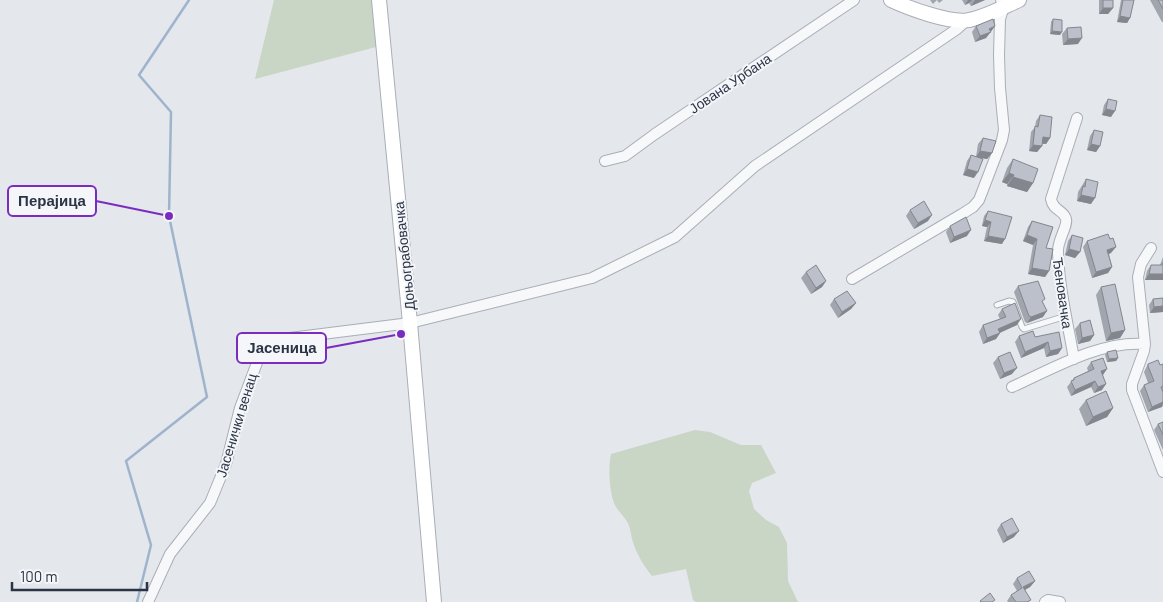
<svg xmlns="http://www.w3.org/2000/svg" width="1163" height="602" font-family="Barlow,sans-serif">
	<style>
		.green { fill: #c9d6c5 }
		.lines { fill: none; stroke-linecap: round; stroke-linejoin: round }
		.stream { stroke: #9fb4cc; stroke-width: 2.5 }
		.lane-casing { stroke: #a9aeb7; stroke-width: 7 }
		.street-casing { stroke: #a9aeb7; stroke-width: 12 }
		.secondary-casing { stroke: #a9aeb7; stroke-width: 16 }
		.lane { stroke: #f7f8fa; stroke-width: 5 }
		.street { stroke: #f7f8fa; stroke-width: 10 }
		.secondary { stroke: #fff; stroke-width: 14 }
		.wall { fill: #a1a5ae }
		.shaded-wall { fill: #83868d }
		.building { fill: #bbc0ca; stroke: #83868d }
		.labels { text-anchor: middle; dominant-baseline: central; stroke-width: 4; stroke-linejoin: round; paint-order: stroke }
		.street-label { font-size: 14px; fill: #2b3445; stroke: #f4f6f9 }
		.leader { fill: none; stroke: #7b2cbf; stroke-width: 2 }
		.callout-dot { fill: #7b2cbf; stroke: #f4f6f9; stroke-width: 2 }
		.callout { fill: #f4f6f9; stroke: #7b2cbf; stroke-width: 2 }
		.callout-label { font-size: 15px; text-anchor: middle; font-weight: bold; fill: #2b3445 }
	</style>
	<rect width="100%" height="100%" fill="#e4e7ec"/>
	<!-- green -->
	<path class="green" d="M274 0H373L376 47 255 79Z
		M695 430 710 432 741 445H761L776 473 752 483 749 491 754 509 766 520 779 527 787 543 788 581 798 602H696L693 600 686 569 652 576C644 566 637 555 633 542 631 537 631 531 629 526 627 519 620 513 616 507 609 495 608 467 611 454Z"/>
	<g class="lines">
		<!-- stream -->
		<path class="stream" d="M137 602 151 545 126 461 207 397 169 216 171 112 139 75 189 0"/>
		<defs>
			<path id="lane" d="M997 305 1009 301 1013 302 1022 327 1024 329 1066 316"/>
			<path id="street" d="M605 161 625 156 655 134 854 0
				M1151 248 1141 264 1138 277 1145 344 1144 351 1132 384V390L1163 472
				M852 279 962 214 973 207 979 200 1002 140 1004 130 1000 88 999 55 1000 19 1004 6 1001 0
				M1074 359C1068 324 1059 288 1058 252 1057 241 1068 226 1066 219 1064 210 1053 211 1051 199L1077 118
				M1012 387C1052 369 1101 340 1145 344
				M148 602 170 554 210 503 226 464 240 408 258 360 270 344 290 338 410 323 592 278 675 237 755 166 957 29 966 21
				M1045 602 1048 600 1060 602"/>
			<path id="secondary" d="M379 0 410 323 434 602
				M891 0C908 8 951 24 969 20 986 17 1003 7 1019 0"/>
		</defs>
		<!-- lane casing -->
		<use href="#lane" class="lane-casing"/>
		<!-- street casing -->
		<use href="#street" class="street-casing"/>
		<!-- secondary casing -->
		<use href="#secondary" class="secondary-casing"/>
		<!-- lane -->
		<use href="#lane" class="lane"/>
		<!-- street -->
		<use href="#street" class="street"/>
		<!-- secondary -->
		<use href="#secondary" class="secondary"/>
	</g>
	<!-- wall -->
	<path class="wall" d="M930 0H943L939 3 937 0 933 4Z
		M962 0H985L971 6 969 3 965 5Z
		M1099 0H1113V8L1108 14H1099Z
		M1121 0H1134L1130 18 1127 23 1117 22Z
		M1150 0H1163V22H1162Z
		M1053 19 1060 35 1050 34 1051 22Z
		M976 26H995L986 38 975 42 972 32Z
		M1067 28 1078 44 1063 45 1062 34Z
		M1108 99 1111 117 1102 115 1104 105Z
		M1040 115 1050 138 1046 144H1042V146L1037 152 1029 151 1031 132 1035 127 1036 121Z
		M1094 130 1100 146 1096 152 1087 150 1090 136Z
		M983 138 992 153 987 159 976 157 978 144Z
		M971 155 974 178 963 175 967 161Z
		M1013 159 1033 183 1027 192 1007 186V184L1002 182 1007 168Z
		M1086 179 1091 204 1077 201 1078 192Z
		M910 210 928 221 914 229 906 216Z
		M988 211 1002 244 984 241 987 227 982 226 984 216Z
		M1032 221 1046 248 1049 271 1045 277 1028 274 1033 245 1023 241 1028 227Z
		M950 226 967 236 950 243 946 232Z
		M1072 235 1080 252 1075 258 1065 255 1068 241Z
		M1087 241 1111 253 1109 254 1112 267 1108 273 1092 278 1083 247Z
		M1163 257V280H1145L1147 271 1151 265H1160Z
		M806 272 826 281 822 287 811 294 801 278Z
		M1018 286 1043 303V317L1027 323 1025 322 1014 292Z
		M1101 287 1125 330 1120 338 1106 341 1096 295Z
		M1163 298V312L1150 313 1149 305 1153 299Z
		M834 299 856 303 851 309 838 318 830 305Z
		M1002 309 1017 325 1000 333 996 339 983 344 979 332 983 325 1000 319 998 315Z
		M1080 323 1094 335 1090 341 1078 344 1075 329Z
		M1019 336 1035 337 1062 348 1058 354 1046 357 1044 348 1021 358 1015 342Z
		M1107 352 1118 358 1116 361 1107 362 1105 355Z
		M998 357 1012 374 1000 379 993 363Z
		M1091 362 1103 375 1102 390 1094 393 1091 387 1071 396 1067 387 1074 378 1088 371 1087 368Z
		M1148 364 1160 365 1163 364V406L1148 412 1140 391 1144 385 1148 383 1144 372Z
		M1086 400 1113 408 1107 417 1086 426 1079 409Z
		M1163 422V450L1154 430 1158 424Z
		M1001 524 1014 537 1003 543 997 530Z
		M1017 578 1035 581 1030 587 1025 590 1029 602H1008L1007 601 1011 595 1017 591 1013 584Z"/>
	<!-- shaded-wall -->
	<path class="shaded-wall" d="M968 0H972L969 3 965 5Z
		M975 0H985L971 6Z
		M1103 8H1113L1108 14H1099Z
		M1120 16 1130 18 1127 23 1117 22Z
		M995 26 986 38 975 42 980 36 989 29Z
		M1052 31 1062 32 1060 35 1050 34Z
		M1082 38 1078 44 1063 45 1068 39Z
		M1106 109 1115 111 1111 117 1102 115Z
		M1043 137 1050 138 1046 144 1039 143Z
		M1091 144 1100 146 1096 152 1087 150Z
		M1033 145 1042 146 1037 152 1029 151Z
		M980 151 992 153 987 159 976 157Z
		M967 169 978 172 974 178 963 175Z
		M1009 173 1014 175 1007 184 1002 182Z
		M1013 177 1033 183 1027 192 1007 186Z
		M1081 195 1095 198 1091 204 1077 201Z
		M932 215 928 221 914 229 918 223Z
		M985 220 991 222 987 227 982 226Z
		M971 230 967 236 950 243 954 237Z
		M1027 235 1037 239 1033 245 1023 241Z
		M988 236 1005 239 1002 244 984 241Z
		M1116 247 1111 253 1103 256 1107 250Z
		M1069 249 1080 252 1075 258 1065 255Z
		M1112 267 1108 273 1092 278 1096 272Z
		M1032 268 1049 271 1045 277 1028 274Z
		M1149 274H1163V280H1145Z
		M826 281 822 287 811 294 816 288Z
		M856 303 851 309 838 318 842 312Z
		M1163 306V312L1150 313 1154 307Z
		M1047 311 1043 317 1027 323 1031 317Z
		M1021 319 1017 325 994 335 1000 333 996 339 983 344 987 338 998 329Z
		M1125 330 1120 338 1106 341 1111 333Z
		M1094 335 1090 341 1078 344 1082 338Z
		M1048 342 1044 348 1021 358 1025 352Z
		M1062 348 1058 354 1046 357 1050 351Z
		M1118 358 1116 361 1107 362 1109 359Z
		M1017 368 1012 374 1000 379 1004 373Z
		M1107 369 1103 375 1097 377 1101 371Z
		M1095 381 1091 387 1071 396 1075 390Z
		M1106 384 1102 390 1094 393 1098 387Z
		M1163 402 1162 407 1148 412 1152 407Z
		M1113 408 1107 417 1086 426 1093 417Z
		M1019 531 1014 537 1003 543 1007 537Z
		M1035 581 1030 587 1019 593 1023 587Z"/>
	<!-- building -->
	<path class="building" d="M1103 0H1113V8H1103Z
		M1123 0H1134L1130 18 1120 16Z
		M1158 0H1163V9Z
		M993 19 995 26 989 29 991 32 980 36 976 26Z
		M1053 19 1062 20V32L1052 31Z
		M1081 27 1082 38 1068 39 1067 28Z
		M1108 99 1117 101 1115 111 1106 109Z
		M1040 115 1052 117 1050 138 1043 137 1042 146 1033 145 1035 126 1038 127Z
		M1094 130 1103 132 1100 146 1091 144Z
		M983 138 996 141 992 153 980 151Z
		M971 155 983 159 978 172 967 169Z
		M1013 159 1038 169 1033 183 1013 177 1014 175 1009 173Z
		M1086 179 1098 182 1095 198 1081 195 1083 186 1085 187Z
		M924 201 932 215 918 223 910 210Z
		M988 211 1012 217 1005 239 988 236 991 222 985 220Z
		M966 217 971 230 954 237 950 226Z
		M1032 221 1053 227 1046 248 1053 249 1049 271 1032 268 1037 239 1027 235Z
		M1108 234 1110 239 1113 238 1116 247 1107 250 1112 267 1096 272 1087 241Z
		M1072 235 1083 238 1080 252 1069 249Z
		M1163 263V274H1149L1151 265H1162Z
		M816 265 826 281 816 288 806 272Z
		M1038 281 1045 299 1042 301 1047 311 1031 317 1029 316 1018 286Z
		M1115 284 1125 330 1111 333 1101 287Z
		M847 291 856 303 842 312 834 299Z
		M1163 298V306L1154 307 1153 299Z
		M1015 303 1021 319 998 329 1000 333 987 338 983 325 1006 317 1002 309Z
		M1090 320 1094 335 1082 338 1080 323Z
		M1033 331 1035 337 1059 332 1062 348 1050 351 1048 342 1025 352 1019 336Z
		M1116 350 1118 358 1109 359 1107 352Z
		M1010 352 1017 368 1004 373 998 357Z
		M1103 358 1107 369 1101 371 1106 384 1098 387 1095 381 1075 390 1071 381 1074 380V378L1094 369 1091 362Z
		M1158 360 1160 365 1163 364V386L1161 387 1163 392V402L1152 407 1144 385 1154 381 1148 366V364Z
		M1106 391 1113 408 1093 417 1086 400Z
		M1163 422V435L1158 424Z
		M1012 518 1019 531 1007 537 1001 524Z
		M1029 571 1035 581 1023 587 1031 600 1027 602H1016L1011 595 1022 588 1017 578Z
		M990 593 995 600 992 602H981L980 601Z"/>
	<g class="labels">
		<!-- street labels -->
		<g class="street-label">
			<text transform="translate(730 83) rotate(-34)">Јована Урбана</text>
			<text transform="translate(404 256) rotate(-96)">Доњограбовачка</text>
			<text transform="translate(1063 293) rotate(82)">Ђеновачка</text>
			<text transform="translate(236 425) rotate(-73)">Јасенички венац</text>
		</g>
	</g>
	<!-- callouts -->
	<path class="leader" d="M169 216L96 201M401 334L326 348"/>
	<g class="callout-dot">
		<circle cx="169" cy="216" r="5"/>
		<circle cx="401" cy="334" r="5"/>
	</g>
	<g class="callout">
		<rect x="8" y="186" width="88" height="30" rx="5"/>
		<rect x="237" y="333" width="89" height="30" rx="5"/>
	</g>
	<g class="callout-label">
		<text x="52" y="206">Перајица</text>
		<text x="282" y="353">Јасеница</text>
	</g>
	<!-- scale -->
	<path d="M12 582v8h135v-8" fill="none" stroke="#2b3445" stroke-width="2.5"/>
	<text x="20" y="582" font-size="15" fill="#2b3445" stroke="#f4f6f9" stroke-width="4" paint-order="stroke">100 m</text>
</svg>
